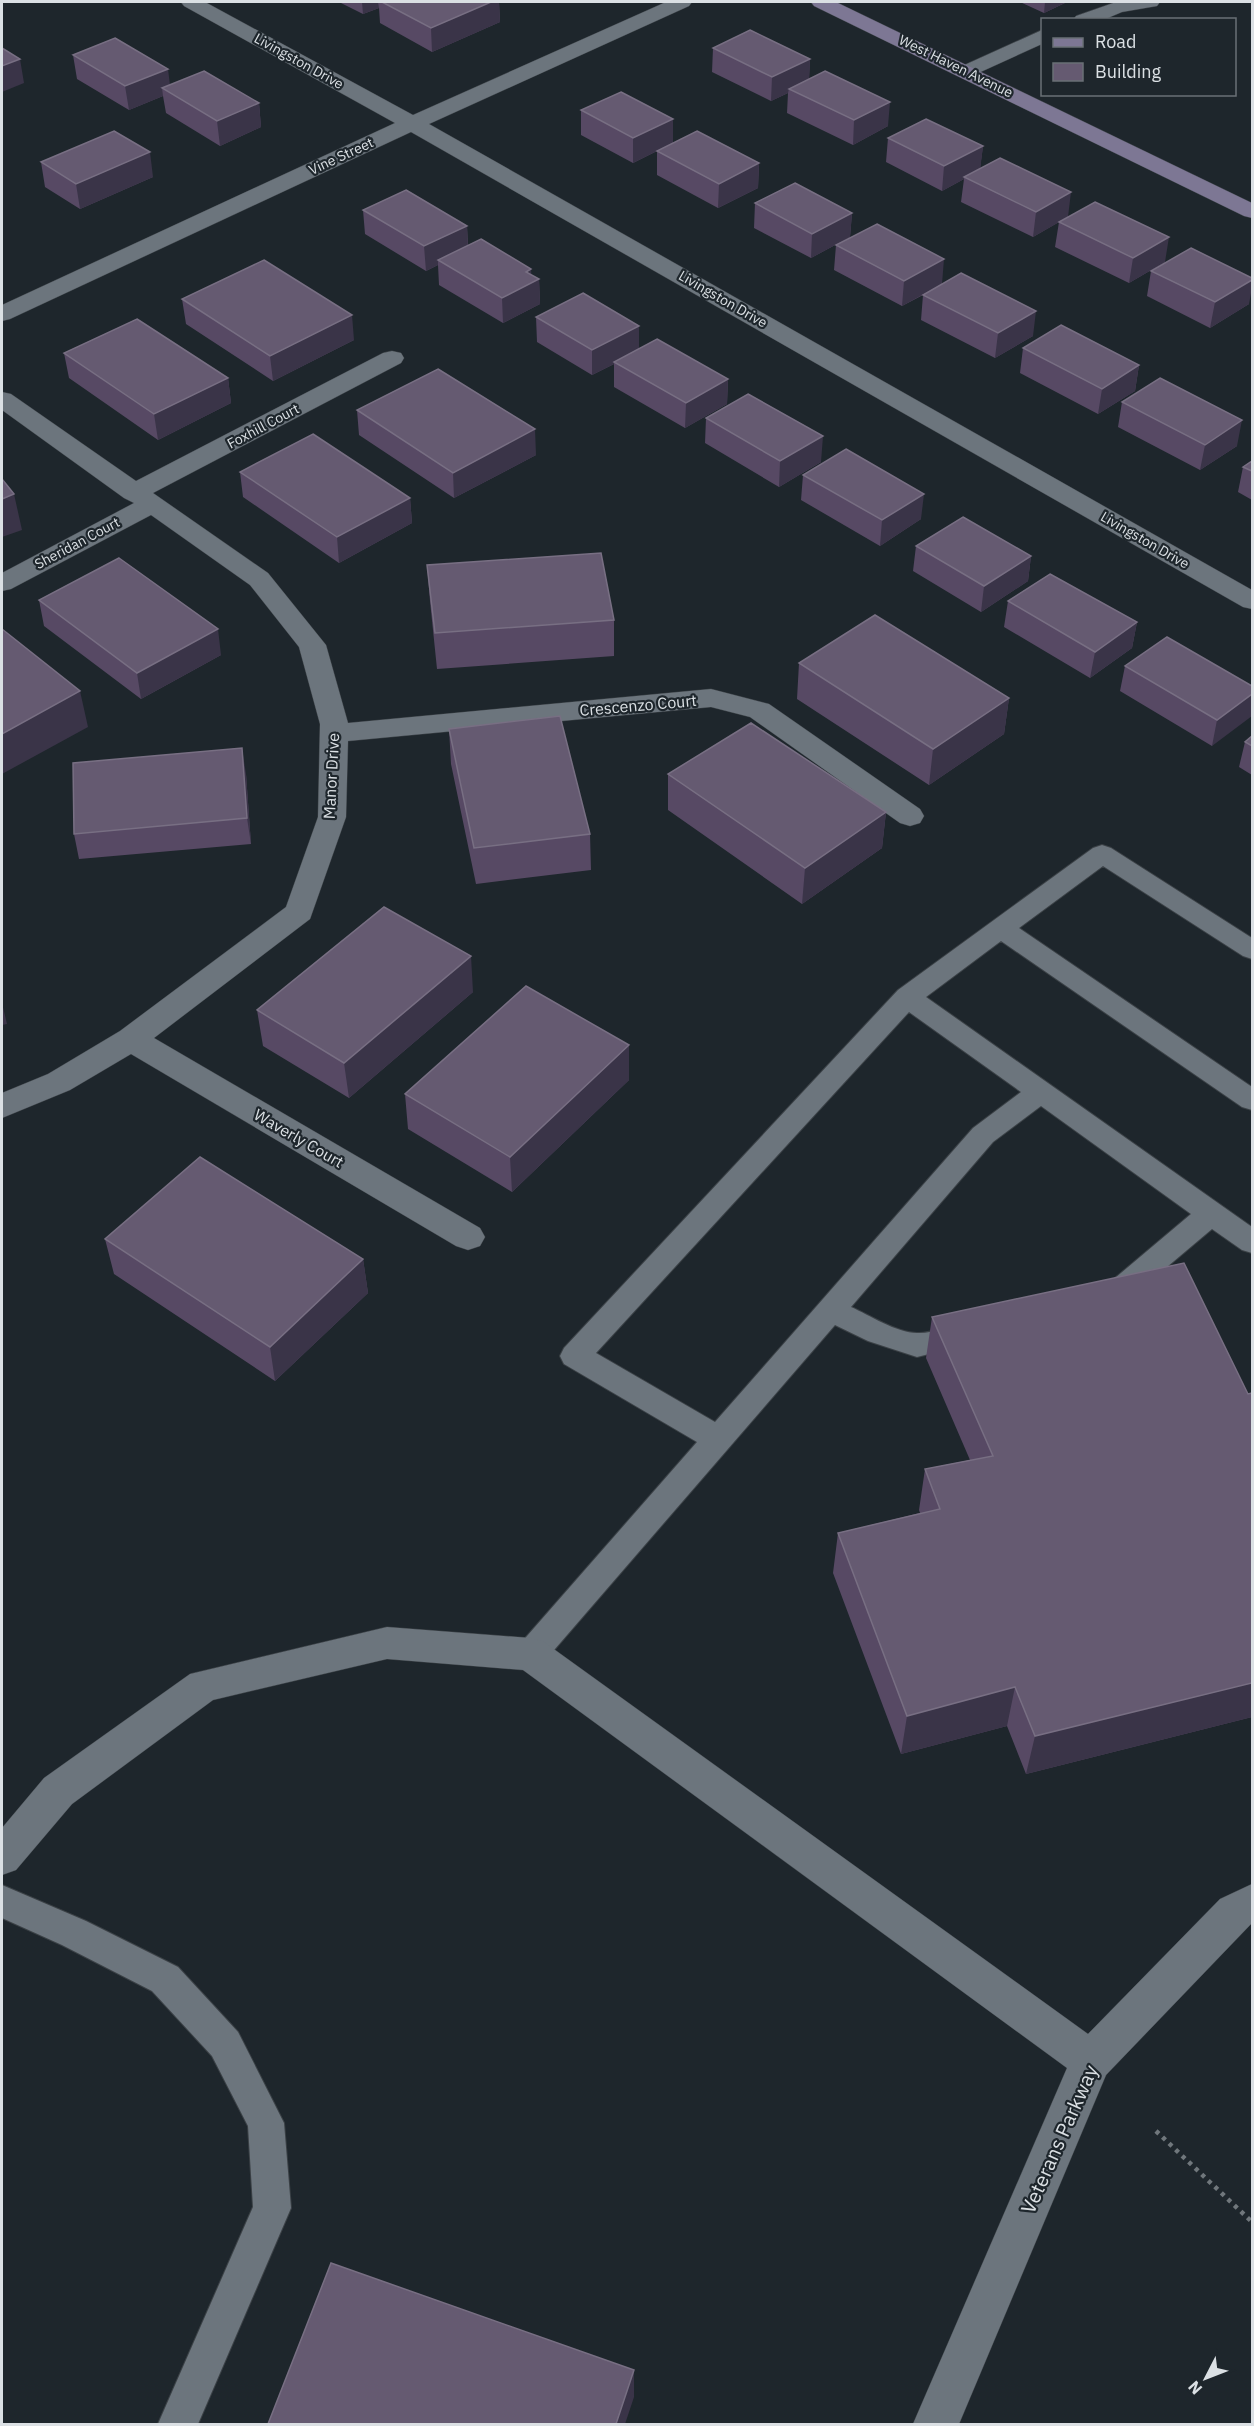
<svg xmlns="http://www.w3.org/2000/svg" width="1254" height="2426" font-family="'IBM Plex Sans',sans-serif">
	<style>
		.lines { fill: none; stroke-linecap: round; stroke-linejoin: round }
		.lane-casing { stroke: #3b4146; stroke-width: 2 }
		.street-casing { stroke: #3b4146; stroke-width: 1 }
		.secondary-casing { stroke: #3b4146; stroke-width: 1 }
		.path { stroke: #70777c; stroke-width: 4.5; stroke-dasharray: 4 5; stroke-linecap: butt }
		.lane { fill: #6c757d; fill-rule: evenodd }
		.street { fill: #6c757d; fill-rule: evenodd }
		.secondary { fill: #7d7794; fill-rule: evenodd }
		.wall { fill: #574964 }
		.shaded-wall { fill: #3a3448 }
		.building { fill: #655a71; stroke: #786f83; stroke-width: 1.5 }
		.labels { text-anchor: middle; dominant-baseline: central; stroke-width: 4.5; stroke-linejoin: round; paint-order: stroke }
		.far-street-label { font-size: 14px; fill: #dbe0e4; stroke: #1e262c }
		.street-label { font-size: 16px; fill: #dbe0e4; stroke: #1e262c }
		.near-street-label { font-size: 20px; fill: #dbe0e4; stroke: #1e262c }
	</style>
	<rect width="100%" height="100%" fill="#1e262c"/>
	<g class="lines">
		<defs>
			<path id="lane" d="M1102 845 1111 848 1252 938V959L1243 956 1103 866 1019 928 1252 1087V1110L1242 1107 1001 941 926 997 1252 1227V1253L1242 1250 1212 1229 1122 1305 1112 1309 1102 1305 1097 1297 1102 1289 1191 1214 1041 1106 993 1142 851 1307C869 1315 897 1333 917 1333 938 1334 956 1319 977 1326L982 1334 977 1342 917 1357 868 1341 835 1325 542 1664 531 1668 520 1664 515 1654 520 1644 697 1442 564 1364 560 1356 564 1348 898 990 1093 848ZM909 1012 1021 1092 973 1128 715 1422 596 1353Z
				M2 1885 86 1921 178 1967 238 2032 284 2123 291 2208 198 2424H158L253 2207 248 2126 212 2056 152 1991 62 1945 2 1918Z"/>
			<path id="street" d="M181 2H205L413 115 666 2H692L689 6 429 124 1252 590V609L1243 607 411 132 10 319 2 321V305L395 123 184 6Z
				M1116 2H1160L1157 6 1122 12 1103 20H1073L1076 16Z
				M1042 30V44L974 75 967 77 960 75 956 71 960 67Z
				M392 351 401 353 404 358 401 363 153 493 268 573 326 645 348 723 711 689 769 704 920 809 924 816 920 823 910 826 900 823 750 717 711 707 348 741 346 817 310 919 154 1038 480 1228 485 1237 480 1246 468 1250 456 1246 131 1054 70 1090 2 1118V1093L48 1074 120 1031 286 907 318 817 320 724 299 647 250 585 151 515 11 589 2 591V573L134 503 124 498 2 410V392L11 394 136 481 383 353Z
				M387 1627 531 1638 544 1642 1088 2034 1220 1899 1252 1884V1923L1106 2075 959 2424H913L1067 2068 523 1670 387 1659 213 1700 72 1804 16 1870 2 1875V1828L44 1778 190 1674Z"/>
			<path id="secondary" d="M811 2H836L1252 203V218L1244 216 814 6Z"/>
		</defs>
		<!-- lane casing -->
		<use href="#lane" class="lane-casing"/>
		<!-- street casing -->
		<use href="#street" class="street-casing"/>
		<!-- secondary casing -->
		<use href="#secondary" class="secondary-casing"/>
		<!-- path -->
		<path class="path" d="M1156 2131 1252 2222"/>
		<!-- lane -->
		<use href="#lane" class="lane"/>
		<!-- street -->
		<use href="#street" class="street"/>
		<!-- secondary -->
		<use href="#secondary" class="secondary"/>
	</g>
	<!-- wall -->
	<path class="wall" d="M339 2H499L500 22 432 52 380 23 379 8 363 14Z
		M1020 2H1067L1044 13Z
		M713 48 810 59 809 78 888 126 853 145 787 113 788 93 771 101 712 72Z
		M73 55 170 85 259 103 261 127 220 146 166 113 163 96 129 110 77 79Z
		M581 110 673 143 759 163 758 188 718 208 657 175V151L633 163 581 135Z
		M888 138 983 146 980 168 1068 217 1165 262 1129 283 1055 247 1059 222 1033 237 961 202 964 179 942 191 886 162Z
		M41 162 153 177 80 209 45 187Z
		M755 203 852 213 850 237 811 258 754 228Z
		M363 210 467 226 468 245 531 275 539 279 540 304 503 323 439 285 438 265 426 271 365 234Z
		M836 245 942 284 1033 336 995 358 921 320 923 295 902 306 834 270Z
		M1151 271 1249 304 1210 328 1147 296Z
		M182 299 354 340 273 381 186 324Z
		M536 317 639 326V348L728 379 727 404 685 428 614 387V364L592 375 537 342Z
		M1023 348 1139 365 1135 391 1098 414 1020 373Z
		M64 353 228 378 231 403 158 440 69 378Z
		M1122 402 1237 446 1200 470 1118 427Z
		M357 410 536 455 454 498 359 435Z
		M706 418 821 462 779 487 705 443Z
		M1252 461V500L1238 492 1243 467Z
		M240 472 410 498 412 523 339 563 243 497Z
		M803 475 921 519 880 546 801 500Z
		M916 546 1031 556 1028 581 981 612 913 571Z
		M427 565 614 620V656L437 669 430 601Z
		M39 600 221 655 141 699 44 626Z
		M1008 601 1137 622 1132 648 1090 678 1004 627Z
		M799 663 1009 698 1004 734 929 785 797 699Z
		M1125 666 1252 686 1212 746 1120 691Z
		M449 729 590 834 591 870 476 884 451 764Z
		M1252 736V775L1239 767 1245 742Z
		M246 774 251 844 79 859 74 834Z
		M668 774 886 812 882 848 802 904 668 810Z
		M473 992 349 1098 263 1046 257 1010Z
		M629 1045V1080L512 1192 408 1129 405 1094Z
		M105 1239 363 1259 368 1293 275 1381 114 1274Z
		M932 1317 1248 1394 1252 1393V1717L1026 1774 1007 1726 901 1754 833 1573 838 1533 920 1513 919 1510 925 1469 970 1460 926 1358Z"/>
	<!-- shaded-wall -->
	<path class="shaded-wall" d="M362 2H378L379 8 363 14Z
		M491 2H499L500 22 432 52 431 28Z
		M1045 2H1067L1044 13Z
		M20 59 24 83 2 92V66Z
		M810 59 809 83 789 89 788 93 771 101 772 77Z
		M168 69 171 93 162 88 163 96 129 110 125 86Z
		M890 102 888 126 853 145 854 120Z
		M259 103 261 127 220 146 217 121Z
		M673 119V143L633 163V138Z
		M983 146 980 171 964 177V179L942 191 944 166Z
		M150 152 153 177 80 209 76 184Z
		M759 163 758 188 718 208 719 184Z
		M1071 192 1068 217 1033 237 1036 212Z
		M852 213 850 237 811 258 812 234Z
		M467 226 468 250 438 260V265L426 271 424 246Z
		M1169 237 1165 262 1129 283 1133 258Z
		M944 259 942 284 902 306 904 281Z
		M531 269 532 283 539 279 540 304 503 323 502 298 526 272Z
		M1252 280V288L1249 304 1210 328 1215 302Z
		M1036 311 1033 336 995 358 998 333Z
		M352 315 354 340 273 381 270 356Z
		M639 326V351L614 362V364L592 375V350Z
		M1139 365 1135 391 1098 414 1102 389Z
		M228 378 231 403 158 440 154 414Z
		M728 379 727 404 685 428 686 403Z
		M1242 420 1237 446 1200 470 1205 445Z
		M535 429 536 455 454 498 453 473Z
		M823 436 821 462 779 487 780 461Z
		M14 494 22 530 2 537V499Z
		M924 494 921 519 880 546 882 520Z
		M410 498 412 523 339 563 337 537Z
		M1031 556 1028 581 981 612 984 586Z
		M1137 622 1132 648 1090 678 1095 652Z
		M218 629 221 655 141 699 137 673Z
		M80 691 88 727 2 774V734Z
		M1252 694V716L1212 746 1217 720Z
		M1009 698 1004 734 929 785 933 749Z
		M242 748 246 774 251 844 247 818Z
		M886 812 882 848 802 904 805 868Z
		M471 956 473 992 349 1098 344 1063Z
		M2 1003 7 1024 2 1025Z
		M629 1045V1080L512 1192 510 1157Z
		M363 1259 368 1293 275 1381 270 1347Z
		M1252 1683V1717L1026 1774 1035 1736Z
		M1015 1687 1007 1726 901 1754 907 1716Z
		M634 2370V2397L625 2424H616Z"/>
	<!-- building -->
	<path class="building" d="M382 2H491L431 28Z
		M750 30 810 59 772 77 713 48Z
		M115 38 168 69 125 86 73 55Z
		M2 48 20 59 2 66Z
		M204 71 259 103 217 121 162 88Z
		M825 71 890 102 854 120 789 89Z
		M621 92 673 119 633 138 581 110Z
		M926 119 983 146 944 166 888 138Z
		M114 131 150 152 76 184 41 162Z
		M697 131 759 163 719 184 657 151Z
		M1000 158 1071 192 1036 212 964 177Z
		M795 183 852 213 812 234 755 203Z
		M406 190 467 226 424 246 363 210Z
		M1095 202 1169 237 1133 258 1059 222Z
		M877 224 944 259 904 281 836 245Z
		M481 239 531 269 526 272 539 279 502 298 438 260Z
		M1191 248 1252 278V280L1215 302 1151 271Z
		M264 260 352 315 270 356 182 299Z
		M961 273 1036 311 998 333 923 295Z
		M583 293 639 326 592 350 536 317Z
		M137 319 228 378 154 414 64 353Z
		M1061 325 1139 365 1102 389 1023 348Z
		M657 339 728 379 686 403 614 362Z
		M438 369 535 429 453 473 357 410Z
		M1160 378 1242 420 1205 445 1122 402Z
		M748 394 823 436 780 461 706 418Z
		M313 434 410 498 337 537 240 472Z
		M846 449 924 494 882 520 803 475Z
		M1252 461V471L1243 467Z
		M2 479 14 494 2 499Z
		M963 517 1031 556 984 586 916 546Z
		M601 553 614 620 435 633 427 565Z
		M119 558 218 629 137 673 39 600Z
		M1050 574 1137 622 1095 652 1008 601Z
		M875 615 1009 698 933 749 799 663Z
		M2 629 80 691 2 734Z
		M1167 637 1252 686V694L1217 720 1125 666Z
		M560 716 590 834 474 848 449 729Z
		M751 723 886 812 805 868 668 774Z
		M1252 736V746L1245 742Z
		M242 748 247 818 74 834 73 763Z
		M384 907 471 956 344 1063 257 1010Z
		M526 986 629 1045 510 1157 405 1094Z
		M200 1157 363 1259 270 1347 105 1239Z
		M1184 1263 1248 1394 1252 1393V1683L1035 1736 1015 1687 907 1716 838 1533 940 1509 925 1469 993 1456 932 1317Z
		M331 2263 634 2370 616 2424H268Z"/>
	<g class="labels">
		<!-- far-street labels -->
		<g class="far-street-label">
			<text transform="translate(299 61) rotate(29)">Livingston Drive</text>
			<text transform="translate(956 66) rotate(26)">West Haven Avenue</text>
			<text transform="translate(341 156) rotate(-25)">Vine Street</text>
			<text transform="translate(723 299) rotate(30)">Livingston Drive</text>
			<text transform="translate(263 426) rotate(-28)">Foxhill Court</text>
			<text transform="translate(1145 540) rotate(30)">Livingston Drive</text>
			<text transform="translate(77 543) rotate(-28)">Sheridan Court</text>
		</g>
		<!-- street labels -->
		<g class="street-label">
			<text transform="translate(638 705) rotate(-5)">Crescenzo Court</text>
			<text transform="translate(331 776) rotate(-87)">Manor Drive</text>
			<text transform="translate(299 1138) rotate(30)">Waverly Court</text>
		</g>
		<!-- near-street labels -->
		<g class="near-street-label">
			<text transform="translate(1059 2139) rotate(-66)">Veterans Parkway</text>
		</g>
	</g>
	<!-- border -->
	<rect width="1254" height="2426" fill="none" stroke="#dbe0e4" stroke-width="6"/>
	<!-- legend -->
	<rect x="1041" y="18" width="195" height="78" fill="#1e262c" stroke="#6a7076" stroke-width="1.5"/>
	<rect x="1053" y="38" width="30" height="9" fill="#7d7794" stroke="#6a7076" stroke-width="1.5"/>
	<text x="1095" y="48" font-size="18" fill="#dbe0e4">Road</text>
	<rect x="1053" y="63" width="30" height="18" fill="#655a71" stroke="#6a7076" stroke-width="1.5"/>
	<text x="1095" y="78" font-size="18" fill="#dbe0e4">Building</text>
	<!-- north arrow -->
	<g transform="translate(1206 2378) rotate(228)" stroke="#1e262c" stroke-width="4.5" paint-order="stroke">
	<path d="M0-4.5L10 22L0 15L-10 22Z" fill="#dbe0e4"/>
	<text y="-9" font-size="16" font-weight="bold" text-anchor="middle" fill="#dbe0e4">N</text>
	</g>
</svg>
